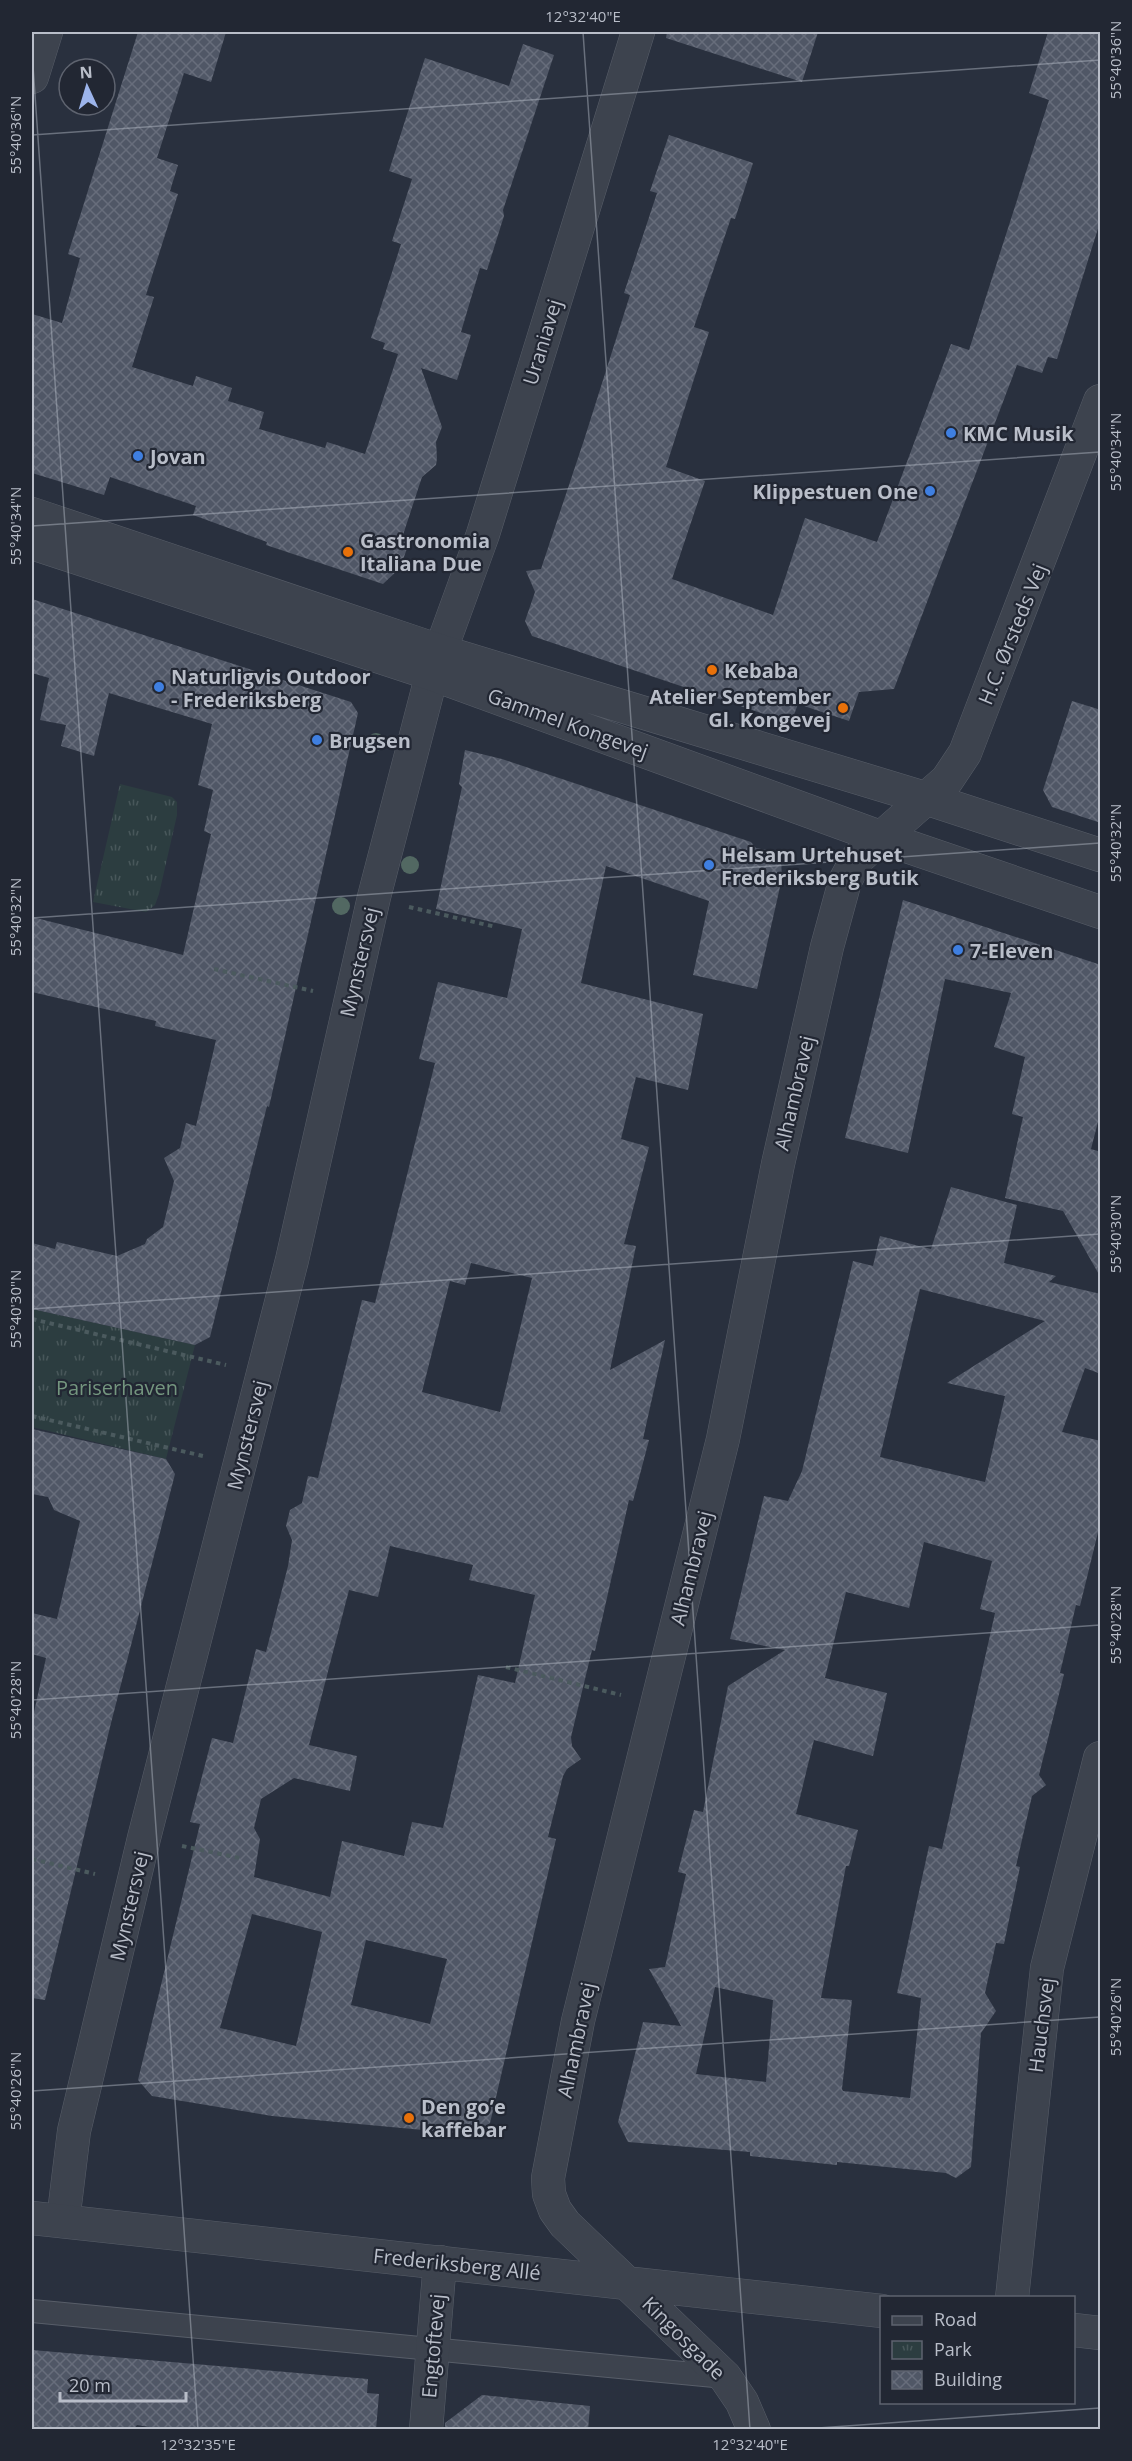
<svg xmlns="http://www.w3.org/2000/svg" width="1132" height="2461" font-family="'Open Sans',sans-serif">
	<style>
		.park { fill: url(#park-tufts) }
		.building { fill: url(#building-cross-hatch); fill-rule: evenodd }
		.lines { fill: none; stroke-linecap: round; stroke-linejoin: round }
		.service-casing { stroke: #585e69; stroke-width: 24 }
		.minor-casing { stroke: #585e69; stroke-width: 34 }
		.tertiary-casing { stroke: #585e69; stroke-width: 34 }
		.path { stroke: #4b5a5e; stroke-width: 4; stroke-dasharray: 4.5 4.5; stroke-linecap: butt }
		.service { stroke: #3d434e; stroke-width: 22 }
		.minor { stroke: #3d434e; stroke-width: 33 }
		.tertiary { stroke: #3d434e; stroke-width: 33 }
		.tree { fill: #526862 }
		.ticks { fill: none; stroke: #b9bec9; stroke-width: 1.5; stroke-opacity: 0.45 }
		.shop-dot { fill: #3f7fe0; stroke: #222733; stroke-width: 2 }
		.food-dot { fill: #e8710a; stroke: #222733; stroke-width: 2 }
		.labels { text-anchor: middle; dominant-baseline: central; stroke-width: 4.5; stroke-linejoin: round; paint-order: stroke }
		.street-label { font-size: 20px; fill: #b9bec9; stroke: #222733 }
		.poi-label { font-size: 20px; font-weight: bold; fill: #b9bec9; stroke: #222733; text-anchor: start }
		.park-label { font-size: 20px; fill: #74967f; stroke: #222733 }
		.neatline { fill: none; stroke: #b9bec9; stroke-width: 2 }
		.ticks-label { font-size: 15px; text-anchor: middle; fill: #b9bec9 }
	</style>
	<defs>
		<pattern id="park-tufts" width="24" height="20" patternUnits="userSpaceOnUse" patternTransform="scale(1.5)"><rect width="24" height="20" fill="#2c3d40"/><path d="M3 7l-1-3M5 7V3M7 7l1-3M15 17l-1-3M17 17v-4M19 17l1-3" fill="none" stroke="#48575a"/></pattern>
		<pattern id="building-cross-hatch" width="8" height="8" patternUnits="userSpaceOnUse" patternTransform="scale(1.5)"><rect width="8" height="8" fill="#505766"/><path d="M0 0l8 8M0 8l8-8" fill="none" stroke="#676d7b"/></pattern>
	</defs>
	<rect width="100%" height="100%" fill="#29303e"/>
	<!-- park -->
	<path class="park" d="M120 784 172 797 177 802V815L159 894 155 905 146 912 93 902Z
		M32 1309 195 1345 166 1459 32 1427Z"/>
	<!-- building -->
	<path class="building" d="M138 32H226L211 82 184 73 157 158 178 165 170 191 178 194 146 295 154 297 132 367 193 386 196 376 232 388 228 401 264 412 259 429 325 448 327 442 365 454 398 354 383 349 385 343 371 338 401 244 392 241 412 179 389 171 425 58 509 86 523 44 554 55 503 210 504 216 487 270 480 268 461 332 471 335 457 380 421 368 442 427 436 442 437 458 436 465 422 477 402 538 410 540 400 568 383 584 266 545 267 542 193 515 196 506 110 477 104 495 32 473V314L62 323 80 258 68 254Z
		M667 32H818L802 82 666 38Z
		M1048 32H1101V219L1057 359 1048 357 1042 373 1017 365 894 689 859 692 849 721 798 704 791 723 532 636 525 621 535 592 526 571 541 569 584 440 630 295 624 293 657 193 650 191 669 135 753 163 735 219 731 218 694 327 709 332 666 467 705 481 672 579 773 615 805 518 877 542 951 344 969 350 1049 100 1029 93Z
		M32 599 351 702 358 713 269 1107 267 1106 210 1337 195 1345 32 1309V1243L55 1249 57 1242 117 1256 145 1244 147 1239 163 1227 174 1181 164 1158 180 1148 186 1123 196 1126 216 1040 155 1026 156 1021 32 992V917L183 955 211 834 204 831 213 790 198 785 212 724 109 693 94 756 61 746 66 725 40 720 49 678 32 673Z
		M1072 701 1101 710V823L1052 807 1043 790Z
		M465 750 502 759 751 842 756 848 772 851 781 860 782 878 757 989 693 975 709 901 606 866 581 983 703 1014 688 1090 636 1077 621 1139 649 1147 624 1244 636 1246 610 1370 665 1340 643 1439 649 1440 633 1501 629 1500 595 1651 592 1650 571 1737 572 1746 581 1759 567 1769 563 1776 548 1837 556 1839 490 2123 477 2135 272 2116 152 2096 138 2080 200 1824 190 1822 212 1738 233 1743 256 1649 266 1652 288 1566 292 1540 286 1526 290 1510 302 1503 308 1476 318 1478 362 1300 375 1303 435 1063 419 1059 438 982 507 998 522 929 436 909 462 787 459 784ZM471 1263 532 1278 500 1412 422 1392 450 1281 465 1285ZM390 1546 473 1565 469 1580 535 1595 515 1683 478 1675 443 1828 412 1822 404 1856 342 1841 330 1897 254 1877 260 1839 254 1828 261 1799 294 1778 350 1791 357 1756 309 1745 349 1590 378 1597ZM252 1914 322 1932 296 2046 220 2028ZM366 1940 447 1959 430 2024 351 2005Z
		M903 900 1101 965V1110L1091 1149 1101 1152V1278L1063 1211 1005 1198 1023 1117 1012 1114 1025 1057 994 1047 1011 993 945 979 908 1153 845 1138Z
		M951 1187 1017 1205 1004 1263 1056 1276 1049 1282 1101 1294V1374L1085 1368 1062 1432 1101 1441V1520L1080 1606 1076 1605 1060 1673 1064 1674 1039 1775 1046 1785 1032 1796 1016 1866 1020 1867 1004 1944 996 1943 985 1993 996 2011 981 2033 971 2167 956 2178 946 2173 837 2162V2165L750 2156V2152L628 2142 618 2122 643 2022 681 2026 649 1969 665 1967 686 1874 678 1872 694 1810 703 1812 728 1686 785 1650 730 1639 764 1496 788 1501 802 1471 853 1261 873 1266 880 1236 931 1249ZM920 1289 1045 1321 947 1383 1005 1396 985 1482 880 1457ZM924 1542 992 1561 980 1609 995 1613 942 1849 929 1846 897 1993 921 1998 910 2098 843 2091 842 2089 852 2000 821 1998 846 1866H849L858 1830 796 1814 814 1740 873 1756 887 1693 825 1678 846 1592 909 1608ZM715 1987 773 2000 766 2082 696 2074Z
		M32 1429 166 1459 175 1474 110 1727 45 2000 32 1998V1721L46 1658 32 1654V1613L57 1619 80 1521 54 1510 48 1497 32 1494Z
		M32 2350 368 2379 367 2393 379 2394 376 2430H168L137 2425 133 2430H32Z
		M482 2395 590 2406 588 2430H445V2423Z"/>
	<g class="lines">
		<defs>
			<path id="service" d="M32 2311 725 2377"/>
			<path id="minor" d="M32 77 46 32
				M63 2221 74 2131 144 1838 292 1260 374 897 432 674 483 534 638 32
				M1012 2298 1047 1968 1100 1758
				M426 2430 440 2262"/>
			<path id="tertiary" d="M32 514 440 651 928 799 1100 855
				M32 543 432 674 880 837 1100 912
				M32 2218 882 2311
				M1074 2330 1100 2333
				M754 2430 742 2402 725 2377 565 2224 555 2210 549 2194 548 2178 578 2021 723 1439 778 1164 827 947 845 881 857 859 947 780 965 753 1100 401"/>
		</defs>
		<!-- service casing -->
		<use href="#service" class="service-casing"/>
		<!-- minor casing -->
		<use href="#minor" class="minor-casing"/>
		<!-- tertiary casing -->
		<use href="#tertiary" class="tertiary-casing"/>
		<!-- path -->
		<path class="path" d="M409 907 496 927
			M214 969 313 991
			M32 1319 226 1365
			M32 1416 203 1456
			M506 1667 621 1695
			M182 1846 240 1858
			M32 1859 95 1874"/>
		<!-- service -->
		<use href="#service" class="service"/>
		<!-- minor -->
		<use href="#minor" class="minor"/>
		<!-- tertiary -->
		<use href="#tertiary" class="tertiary"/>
	</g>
	<!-- trees -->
	<g class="tree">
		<circle cx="376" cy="742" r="9"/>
		<circle cx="410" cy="865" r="9"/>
		<circle cx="341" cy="906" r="9"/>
	</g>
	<!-- ticks -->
	<path class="ticks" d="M583 32 750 2430M32 52 198 2430M32 135 1100 60M32 526 1100 452M32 918 1100 843M32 1309 1100 1234M32 1700 1100 1625M32 2091 1100 2017M790 2430 1100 2408"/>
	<!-- markers -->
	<g class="shop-dot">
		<circle cx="951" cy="433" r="6"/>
		<circle cx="138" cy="456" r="6"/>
		<circle cx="930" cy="491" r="6"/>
		<circle cx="159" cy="687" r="6"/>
		<circle cx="317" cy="740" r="6"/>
		<circle cx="709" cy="865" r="6"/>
		<circle cx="958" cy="950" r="6"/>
	</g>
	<g class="food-dot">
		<circle cx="348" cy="552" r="6"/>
		<circle cx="712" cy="670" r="6"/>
		<circle cx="843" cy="708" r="6"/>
		<circle cx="409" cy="2118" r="6"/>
	</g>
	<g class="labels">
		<!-- street labels -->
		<g class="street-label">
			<text transform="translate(542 342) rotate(-73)">Uraniavej</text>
			<text transform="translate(1012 634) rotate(-68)">H.C. Ørsteds Vej</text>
			<text transform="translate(568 723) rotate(20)">Gammel Kongevej</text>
			<text transform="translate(359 962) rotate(-77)">Mynstersvej</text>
			<text transform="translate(794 1093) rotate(-77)">Alhambravej</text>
			<text transform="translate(247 1435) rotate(-76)">Mynstersvej</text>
			<text transform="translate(691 1568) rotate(-76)">Alhambravej</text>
			<text transform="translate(129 1906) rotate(-77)">Mynstersvej</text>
			<text transform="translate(1041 2025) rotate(-83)">Hauchsvej</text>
			<text transform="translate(576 2040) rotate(-78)">Alhambravej</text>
			<text transform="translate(457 2264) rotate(6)">Frederiksberg Allé</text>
			<text transform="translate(684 2338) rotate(45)">Kingosgade</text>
			<text transform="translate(433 2346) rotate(-85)">Engtoftevej</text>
		</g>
		<!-- poi labels -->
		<g class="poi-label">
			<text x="963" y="433">KMC Musik</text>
			<text x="150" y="456">Jovan</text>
			<text x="918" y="491" text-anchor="end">Klippestuen One</text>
			<text x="360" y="540">Gastronomia<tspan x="360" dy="23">Italiana Due</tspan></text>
			<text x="724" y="670">Kebaba</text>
			<text x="171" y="676">Naturligvis Outdoor<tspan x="171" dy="23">- Frederiksberg</tspan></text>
			<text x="831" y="696" text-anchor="end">Atelier September<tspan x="831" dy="23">Gl. Kongevej</tspan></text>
			<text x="329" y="740">Brugsen</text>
			<text x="721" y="854">Helsam Urtehuset<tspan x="721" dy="23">Frederiksberg Butik</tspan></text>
			<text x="970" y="950">7-Eleven</text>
			<text x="421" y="2106">Den go’e<tspan x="421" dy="23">kaffebar</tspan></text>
		</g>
		<!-- park labels -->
		<g class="park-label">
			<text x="117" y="1387">Pariserhaven</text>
		</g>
	</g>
	<!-- border -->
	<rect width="1132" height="2461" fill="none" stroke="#222733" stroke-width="66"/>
	<!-- legend -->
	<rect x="880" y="2296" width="195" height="108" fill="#222733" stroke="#5e636f" stroke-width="1.5"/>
	<rect x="892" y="2316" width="30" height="9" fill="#3d434e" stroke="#5e636f" stroke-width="1.5"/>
	<text x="934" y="2326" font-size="18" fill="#b9bec9">Road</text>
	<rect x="892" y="2341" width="30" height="18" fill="url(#park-tufts)" stroke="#5e636f" stroke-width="1.5"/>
	<text x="934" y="2356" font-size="18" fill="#b9bec9">Park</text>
	<rect x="892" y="2371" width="30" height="18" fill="url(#building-cross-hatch)" stroke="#5e636f" stroke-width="1.5"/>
	<text x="934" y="2386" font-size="18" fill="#b9bec9">Building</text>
	<!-- north arrow -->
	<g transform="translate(87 87) rotate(356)"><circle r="28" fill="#222733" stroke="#5e636f" stroke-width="1.5"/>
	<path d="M0-4.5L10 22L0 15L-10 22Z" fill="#9cb4eb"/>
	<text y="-9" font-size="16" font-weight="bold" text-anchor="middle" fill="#b9bec9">N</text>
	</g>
	<!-- scale -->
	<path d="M60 2392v9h126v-9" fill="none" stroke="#b9bec9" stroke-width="3"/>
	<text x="69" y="2392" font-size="18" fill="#b9bec9" stroke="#222733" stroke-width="4.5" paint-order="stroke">20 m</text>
	<rect x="33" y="33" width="1066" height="2395" class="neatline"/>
	<g class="ticks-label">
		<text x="583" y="22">12°32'40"E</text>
		<text transform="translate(1116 60) rotate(-90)" y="5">55°40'36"N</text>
		<text transform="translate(16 135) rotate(-90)" y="5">55°40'36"N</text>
		<text transform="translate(1116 452) rotate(-90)" y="5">55°40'34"N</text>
		<text transform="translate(16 526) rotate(-90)" y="5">55°40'34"N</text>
		<text transform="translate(1116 843) rotate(-90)" y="5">55°40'32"N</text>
		<text transform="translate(16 917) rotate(-90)" y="5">55°40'32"N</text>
		<text transform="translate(1116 1234) rotate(-90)" y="5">55°40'30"N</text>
		<text transform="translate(16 1309) rotate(-90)" y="5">55°40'30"N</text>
		<text transform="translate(1116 1625) rotate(-90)" y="5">55°40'28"N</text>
		<text transform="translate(16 1700) rotate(-90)" y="5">55°40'28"N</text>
		<text transform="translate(1116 2017) rotate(-90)" y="5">55°40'26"N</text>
		<text transform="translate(16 2091) rotate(-90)" y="5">55°40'26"N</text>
		<text x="198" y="2450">12°32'35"E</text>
		<text x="750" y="2450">12°32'40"E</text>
	</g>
</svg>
